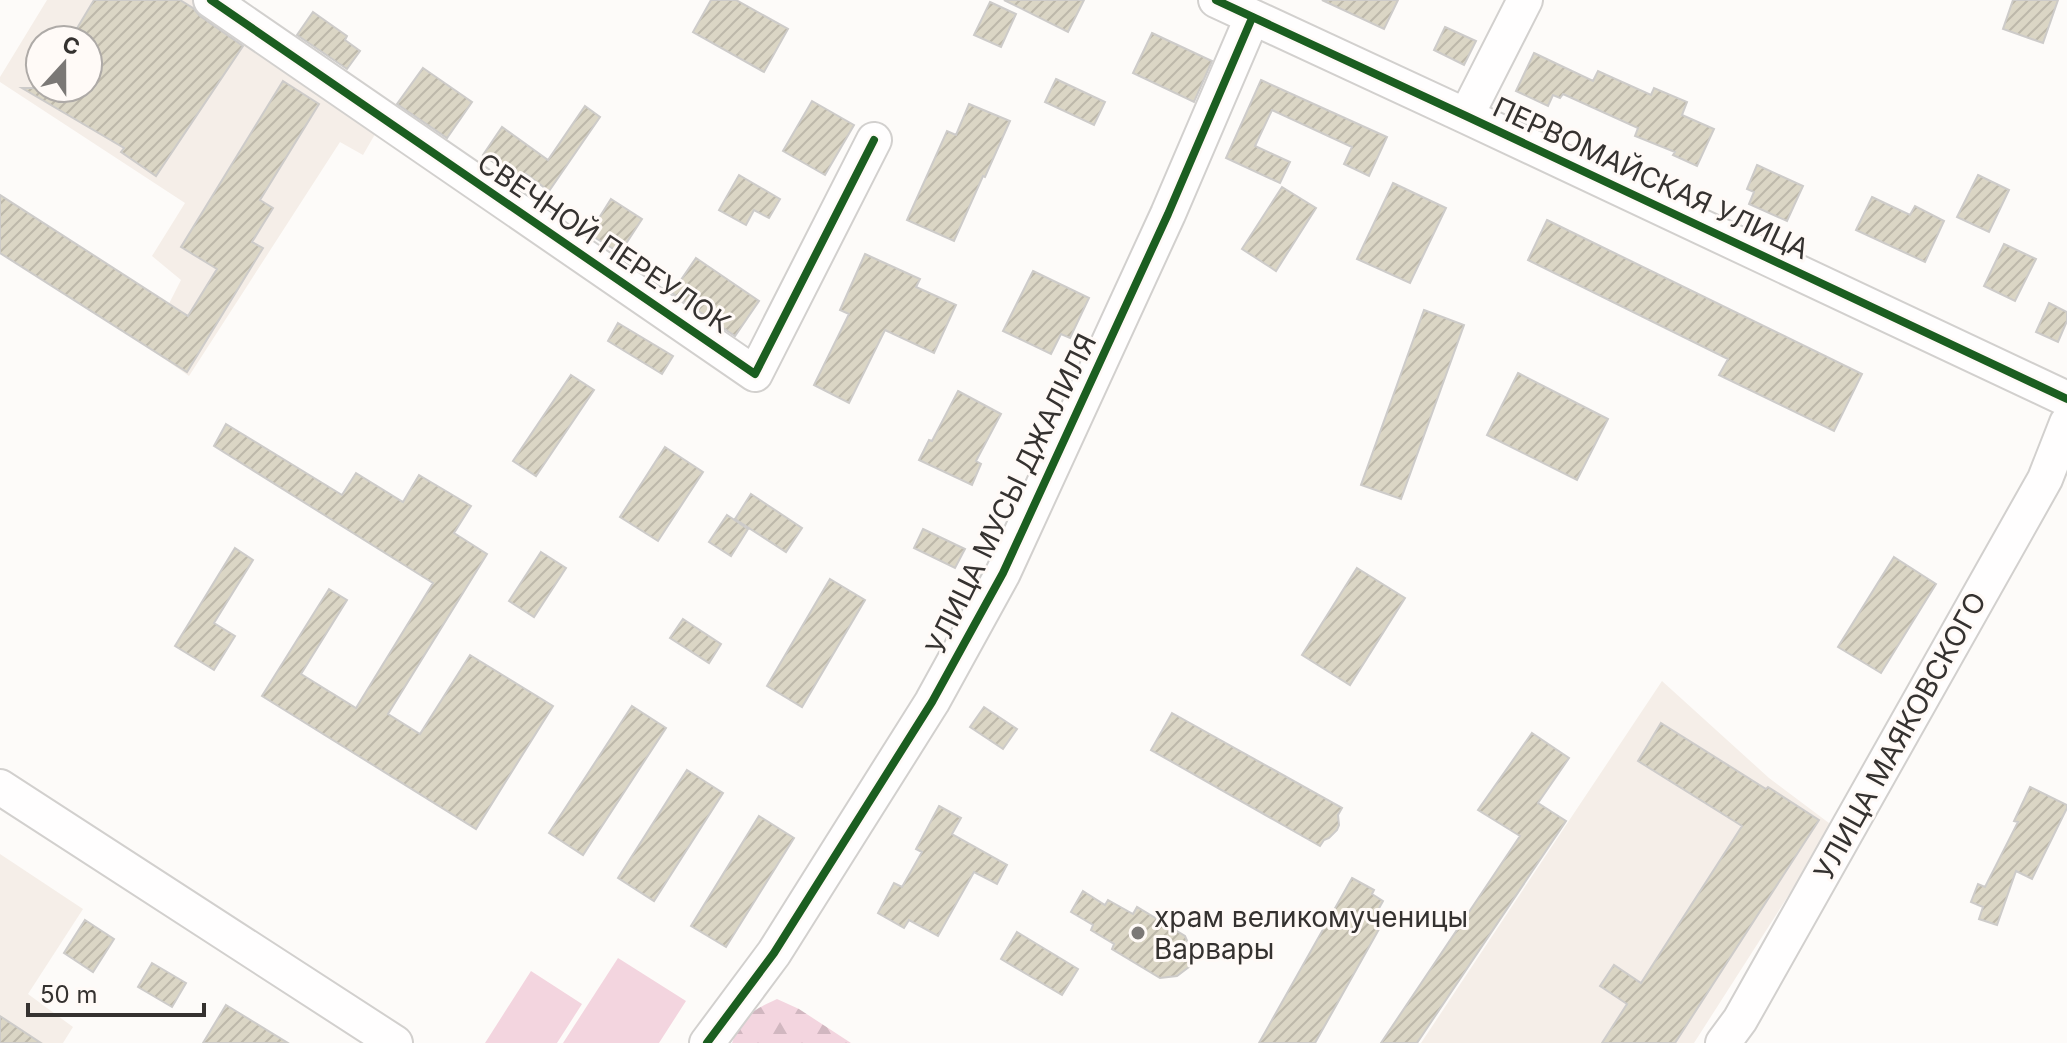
<svg xmlns="http://www.w3.org/2000/svg" width="2067" height="1043" font-family="Inter,sans-serif">
	<style>
		.built { fill: #f5eee8; fill-rule: evenodd }
		.green { fill: #f3d5df }
		.forest { fill: url(#forest-firs) }
		.building { fill: url(#building-hatch); stroke: #cdcbc9; stroke-width: 2 }
		.lines { fill: none; stroke-linecap: round; stroke-linejoin: round }
		.minor-casing { stroke: #d2d0ce; stroke-width: 38 }
		.minor { stroke: #fffefe; stroke-width: 34 }
		.cycleway-casing { stroke: #fffaf7; stroke-width: 13 }
		.cycleway { stroke: #1b5e20; stroke-width: 8 }
		.poi-dot { fill: #7b7876; stroke: #fffaf7; stroke-width: 3 }
		.labels { text-anchor: middle; dominant-baseline: central; stroke-width: 6; stroke-linejoin: round; paint-order: stroke }
		.street-label { font-size: 28px; fill: #353230; stroke: #fffaf7 }
		.poi-label { font-size: 28px; fill: #353230; stroke: #fffaf7; text-anchor: start }
	</style>
	<defs>
		<pattern id="forest-firs" width="22" height="20" patternUnits="userSpaceOnUse" patternTransform="scale(2)"><rect width="22" height="20" fill="#f3d5df"/><path d="M5 1l3.5 6h-7zM16 11l3.5 6h-7z" fill="#d1b7c0"/></pattern>
		<pattern id="building-hatch" width="6" height="6" patternUnits="userSpaceOnUse" patternTransform="scale(2)"><rect width="6" height="6" fill="#dbd6c5"/><path d="M-1 1l2-2M0 6l6-6M5 7l2-2" fill="none" stroke="#bdb8aa"/></pattern>
	</defs>
	<rect width="100%" height="100%" fill="#fdfbf9"/>
	<!-- built -->
	<path class="built" d="M47 0H195L378 129 363 155 340 142 189 376 147 347 181 280 152 256 185 203 0 82V77ZM40 40H88V88H40Z
		M1662 681 1769 778 1833 826 1694 1043H1421Z
		M0 854 83 909 28 994 73 1027 63 1043H0Z"/>
	<!-- green -->
	<path class="green" d="M618 958 686 1001 659 1043H563Z
		M531 971 582 1004 557 1043H485Z"/>
	<!-- forest -->
	<path class="forest" d="M777 999 799 1009 851 1043H732C741 1017 753 1010 777 999Z"/>
	<!-- building -->
	<path class="building" d="M94 0H180L193 8 200 16 243 46 156 176 121 152 124 148 22 88H88V40H70Z
		M711 0H736L788 29 764 72 693 32Z
		M1004 0H1084L1068 32Z
		M1322 0H1398L1384 29Z
		M2013 0H2058L2043 43 2003 29Z
		M990 2 1016 14 1001 47 974 35Z
		M313 12 347 36 345 40 360 51 347 69 297 35Z
		M1445 27 1476 41 1464 65 1434 50Z
		M1152 33 1212 61 1194 102 1133 73Z
		M1534 53 1593 81 1598 71 1651 95 1654 88 1687 102 1682 115 1714 129 1697 166 1673 155 1675 152 1635 136 1638 128 1563 94 1560 98 1553 95 1548 106 1516 91Z
		M423 68 472 102 447 138 397 104Z
		M1056 79 1105 102 1094 125 1045 102Z
		M1261 80 1387 137 1369 176 1344 164 1352 147 1272 110 1255 146 1290 162 1280 183 1226 158Z
		M283 81 319 104 260 200 273 208 252 242 263 248 187 372 0 253V195L188 316 217 269 181 247Z
		M812 101 854 125 825 175 783 151Z
		M969 104 1010 121 985 177 983 176 954 241 907 220 947 131 956 135Z
		M585 106 600 117 549 191 526 174 521 181 483 155 502 127 548 160Z
		M1757 165 1803 186 1787 221 1749 204 1754 192 1747 189Z
		M739 175 780 199 769 218 754 210 746 225 719 210Z
		M1978 175 2009 190 1989 232 1957 217Z
		M1393 183 1446 208 1410 283 1357 259Z
		M1282 187 1316 208 1276 271 1242 249Z
		M1872 197 1910 215 1915 206 1944 221 1925 262 1856 230Z
		M611 199 642 219 620 253 589 234Z
		M1547 220 1862 374 1834 431 1719 375 1728 359 1528 260Z
		M2004 244 2036 259 2015 301 1984 286Z
		M865 254 920 279 916 287 956 305 934 353 885 330 849 403 814 385 849 314 840 310Z
		M696 258 759 301 735 336 672 293Z
		M1033 271 1089 298 1070 338 1061 334 1051 354 1003 331Z
		M2049 303 2067 312V321L2058 342 2036 332Z
		M1424 310 1464 325 1401 499 1361 485Z
		M618 323 673 356 662 374 608 341Z
		M1518 373 1608 419 1577 480 1487 435Z
		M571 375 594 390 536 476 513 461Z
		M958 391 1001 414 976 461 981 464 972 485 919 460 929 440 932 441Z
		M226 424 342 495 356 473 403 502 419 475 471 506 454 533 487 554 388 714 420 734 470 655 553 706 476 829 262 696 329 589 347 600 301 674 356 708 433 583 214 446Z
		M665 447 703 472 658 541 620 517Z
		M751 494 802 528 786 552 735 519Z
		M727 515 748 529 731 556 709 542Z
		M923 529 965 549 955 568 914 548Z
		M235 548 253 560 214 623 235 636 214 670 175 646Z
		M541 552 566 568 534 617 509 601Z
		M1894 557 1936 584 1881 673 1838 647Z
		M1357 568 1405 598 1350 685 1302 655Z
		M830 579 865 600 802 707 767 686Z
		M683 619 721 644 709 663 670 638Z
		M632 706 666 728 583 855 549 833Z
		M984 707 1017 729 1003 749 970 727Z
		M1172 713 1342 808 1338 815 1339 825 1337 830 1329 838 1324 840 1320 846 1151 750Z
		M1661 723 1766 789 1768 787 1819 820 1675 1043H1602L1627 1004 1600 986 1614 965 1641 983 1742 826 1638 761Z
		M1532 733 1569 758 1538 803 1566 821 1417 1043H1381L1520 836 1478 810Z
		M687 770 723 793 654 901 618 878Z
		M2030 787 2067 805V808L2032 879 2016 871 1997 925 1979 919 1983 907 1971 902 1978 884 1985 887 2018 822 2014 821Z
		M939 806 961 818 952 834 1007 865 997 884 974 872 938 936 909 920 904 928 878 913 894 883 902 887 922 852 916 849Z
		M759 816 794 838 726 947 691 926Z
		M1352 878 1374 890 1372 894 1383 901 1378 910 1387 915 1315 1043H1259Z
		M1083 891 1105 905 1108 900 1133 914 1137 907 1185 936 1192 952 1189 967 1177 976 1160 978 1112 949 1114 944 1091 930 1093 925 1071 912Z
		M85 920 114 939 93 972 64 953Z
		M1017 932 1078 969 1062 995 1001 959Z
		M152 963 186 983 172 1007 138 987Z
		M226 1005 288 1043H203Z
		M0 1016 41 1043H0Z"/>
	<g class="lines">
		<defs>
			<path id="minor" d="M211 0 755 374 874 140
				M1216 0 1466 116 2067 399
				M1466 116 1525 0
				M0 787 395 1043
				M707 1043 774 953 932 702 1003 573 1168 214 1252 18
				M1723 1043 1740 1020 2045 479 2067 423"/>
		</defs>
		<!-- minor casing -->
		<use href="#minor" class="minor-casing"/>
		<!-- minor -->
		<use href="#minor" class="minor"/>
		<defs>
			<path id="cycleway" d="M211 0 755 374 874 140
				M1216 0 1466 116 2067 399
				M707 1043 774 953 932 702 1003 573 1168 214 1252 18"/>
		</defs>
		<!-- cycleway casing -->
		<use href="#cycleway" class="cycleway-casing"/>
		<!-- cycleway -->
		<use href="#cycleway" class="cycleway"/>
	</g>
	<!-- markers -->
	<circle class="poi-dot" cx="1138" cy="933" r="8"/>
	<g class="labels">
		<!-- street labels -->
		<g class="street-label">
			<text transform="translate(1651 178) rotate(25)">ПЕРВОМАЙСКАЯ УЛИЦА</text>
			<text transform="translate(604 243) rotate(34)">СВЕЧНОЙ ПЕРЕУЛОК</text>
			<text transform="translate(1011 494) rotate(-64)">УЛИЦА МУСЫ ДЖАЛИЛЯ</text>
			<text transform="translate(1900 736) rotate(-61)">УЛИЦА МАЯКОВСКОГО</text>
		</g>
		<!-- poi labels -->
		<g class="poi-label">
			<text x="1154" y="917">храм великомученицы<tspan x="1154" dy="32">Варвары</tspan></text>
		</g>
	</g>
	<!-- north arrow -->
	<g transform="translate(64 64) rotate(21)"><circle r="38" fill="#fffaf7" stroke="#aeaaa7" stroke-width="2"/>
	<path d="M0-6L14 30L0 20L-14 30Z" fill="#7b7876"/>
	<text y="-12" font-size="22" font-weight="bold" text-anchor="middle" fill="#353230">С</text>
	</g>
	<!-- scale -->
	<path d="M28 1003v12h176v-12" fill="none" stroke="#353230" stroke-width="4"/>
	<text x="40" y="1003" font-size="24" fill="#353230" stroke="#fffaf7" stroke-width="6" paint-order="stroke">50 m</text>
</svg>
